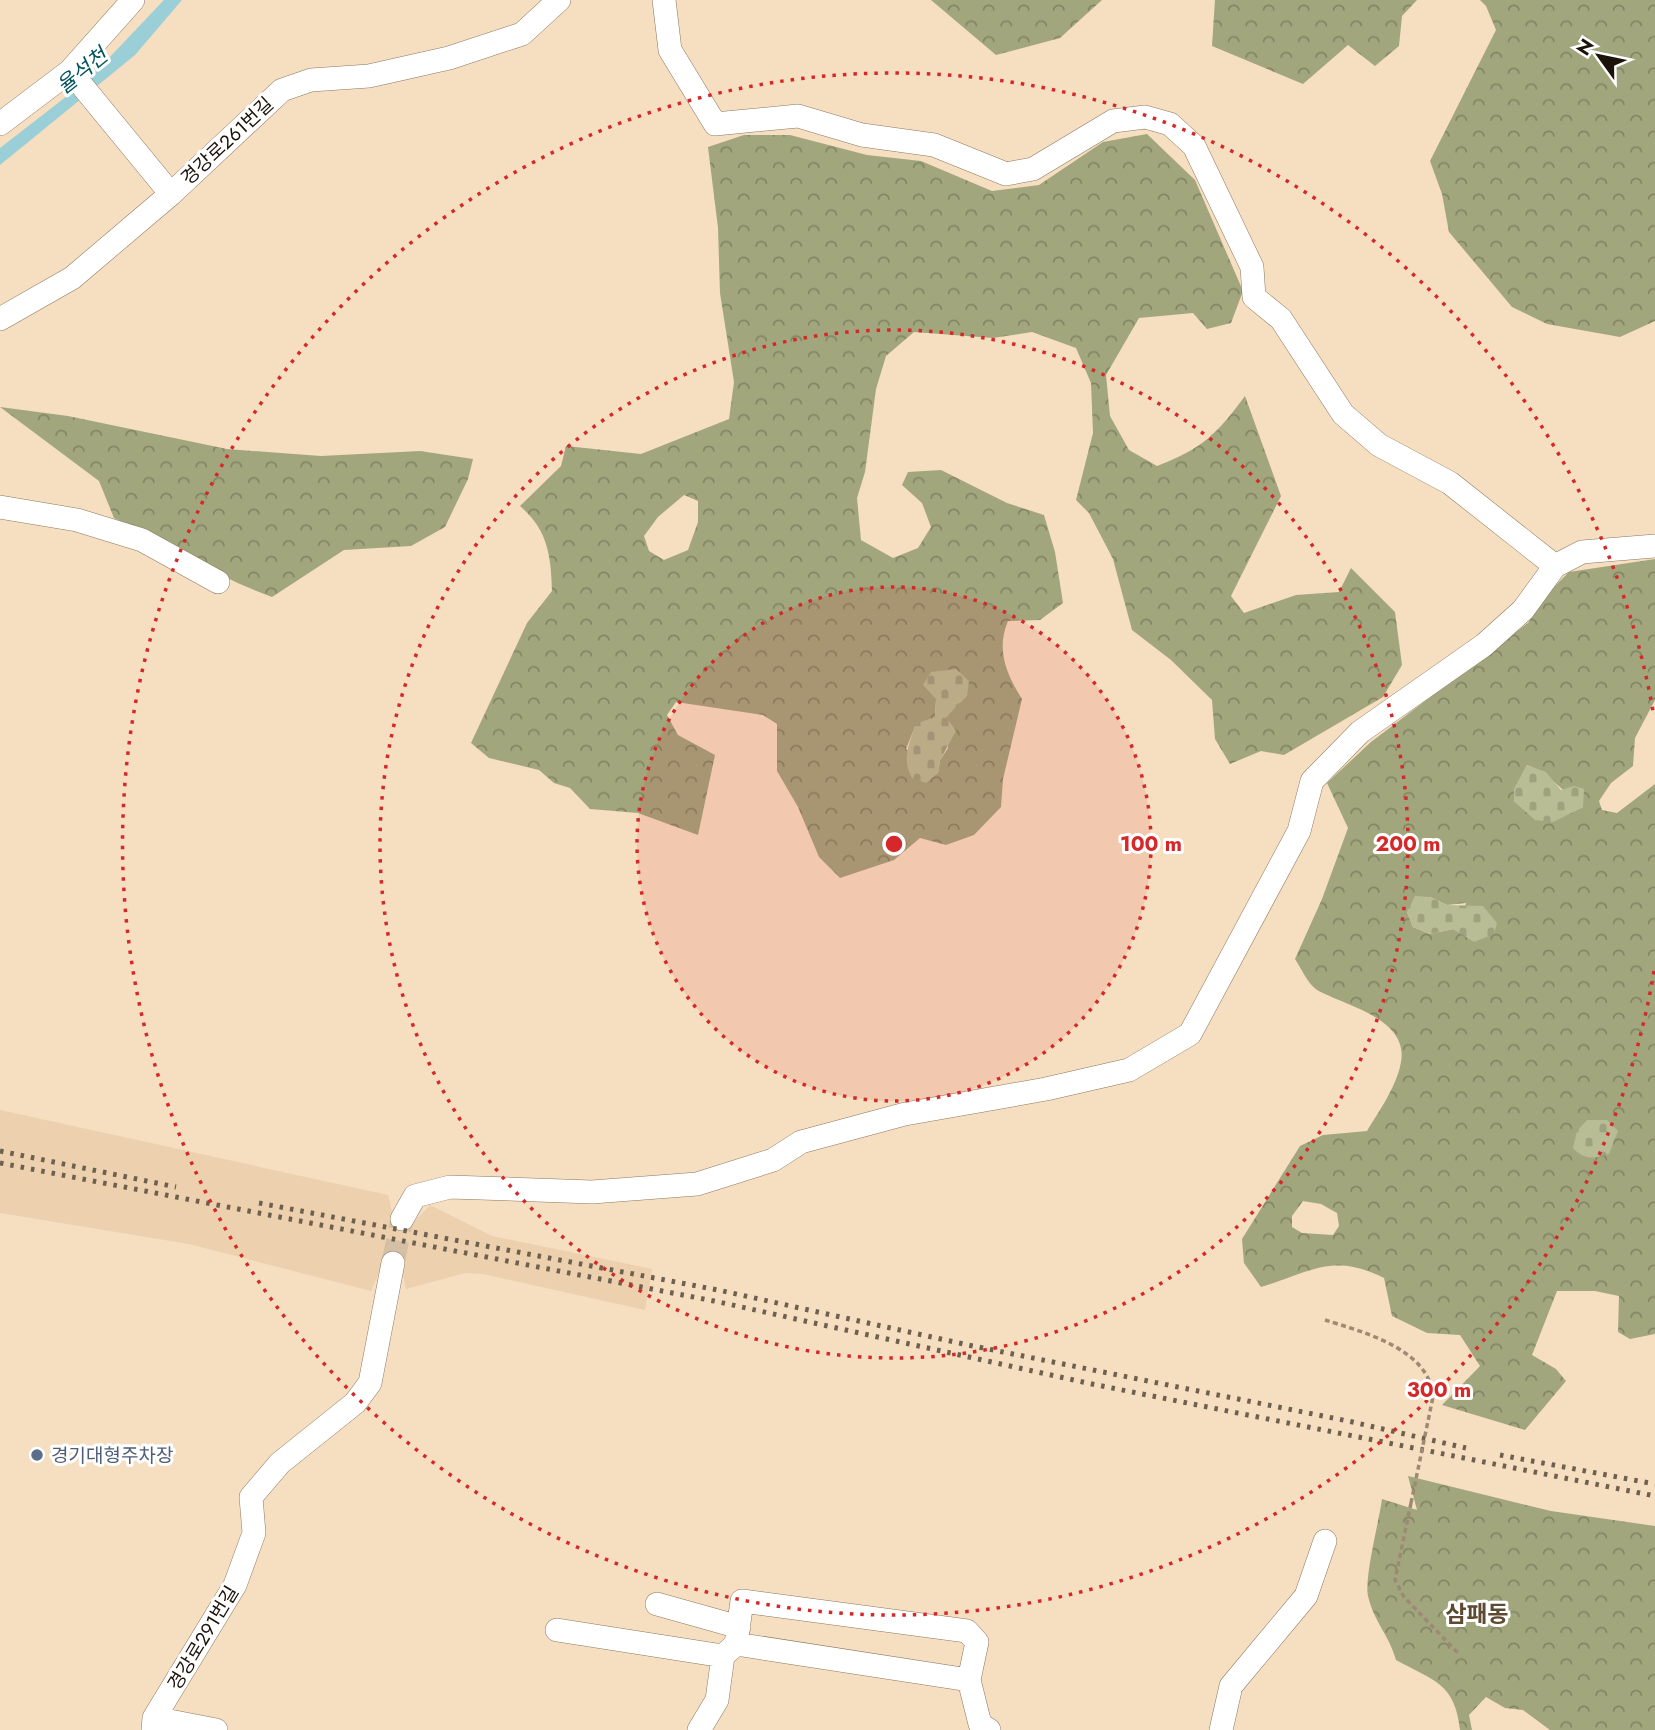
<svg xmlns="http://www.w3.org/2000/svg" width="1655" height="1730" font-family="Jost,'Noto Sans KR',sans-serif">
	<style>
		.built { fill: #edd0ad }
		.forest { fill: url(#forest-crowns); fill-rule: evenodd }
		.cemetery { fill: url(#cemetery-stones) }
		.water { fill: #9acfd7 }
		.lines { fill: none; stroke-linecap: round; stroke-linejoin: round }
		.minor-tunnel { stroke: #d5c0a5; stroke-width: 23; stroke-dasharray: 23 11; stroke-linecap: butt }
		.minor-casing { stroke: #8d785e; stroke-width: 24 }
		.path { stroke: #9c8a75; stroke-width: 3.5; stroke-dasharray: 5 3.5; stroke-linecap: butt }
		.minor { stroke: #fff; stroke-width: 23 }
		.rail { stroke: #6e604f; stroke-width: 5; stroke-dasharray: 3.5 7; stroke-linecap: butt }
		.path-bridge { stroke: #9c8a75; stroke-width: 3.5; stroke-dasharray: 5 3.5; stroke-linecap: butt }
		.ring { fill: none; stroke: #d62828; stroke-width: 3.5; stroke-dasharray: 3.5 7 }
		.service-dot { fill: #5c6f8a; stroke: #fff; stroke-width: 2.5 }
		.labels { text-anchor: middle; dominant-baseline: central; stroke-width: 6; stroke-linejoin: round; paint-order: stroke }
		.street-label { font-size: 19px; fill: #1b1309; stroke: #fff }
		.service-label { font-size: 19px; fill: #4e5e75; stroke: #fff; text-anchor: start }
		.water-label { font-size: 21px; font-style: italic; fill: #03545d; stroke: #fff }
		.quarter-label { font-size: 23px; font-weight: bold; fill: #5e4a31; stroke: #fff }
		.centre { fill: #d62828; stroke: #fff; stroke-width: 3.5 }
		.ring-label { font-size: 21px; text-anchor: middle; font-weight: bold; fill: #d62828; stroke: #fff; stroke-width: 6; stroke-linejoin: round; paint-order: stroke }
	</style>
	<defs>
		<pattern id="forest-crowns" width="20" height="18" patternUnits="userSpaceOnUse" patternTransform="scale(1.75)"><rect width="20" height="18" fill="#a2a67d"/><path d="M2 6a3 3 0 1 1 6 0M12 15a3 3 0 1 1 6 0" fill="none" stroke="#838665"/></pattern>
		<pattern id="cemetery-stones" width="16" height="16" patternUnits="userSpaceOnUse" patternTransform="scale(1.75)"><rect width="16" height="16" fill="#b9bd95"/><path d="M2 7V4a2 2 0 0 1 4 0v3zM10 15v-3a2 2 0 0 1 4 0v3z" fill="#9ea27f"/></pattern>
	</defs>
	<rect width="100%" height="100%" fill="#f6dec1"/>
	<!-- built -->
	<path class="built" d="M0 1110 388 1195 394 1220 413 1223 430 1205 492 1236 652 1269 645 1310 483 1274 465 1273 406 1289 400 1259 386 1256 371 1291 189 1244 0 1213Z"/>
	<!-- forest -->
	<path class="forest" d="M931 0H1102L1060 38 996 55Z
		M1215 0H1417L1402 16 1399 46 1375 66 1348 45 1303 84 1212 46Z
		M1480 0H1655V321L1620 337 1547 324 1512 307 1449 232 1442 194 1430 161 1496 30 1486 6Z
		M1147 134 1195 180 1243 291 1231 323 1207 329 1193 313 1139 318 1106 375 1110 416 1129 450 1157 466C1203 448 1216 435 1245 396L1281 496 1231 596 1244 613 1296 595 1339 592 1351 568 1395 612 1402 665 1383 697 1284 755 1261 751 1230 764 1215 739 1212 700 1171 660 1132 630 1113 559 1089 513 1076 500 1093 433 1091 383 1076 348 1032 332 993 338 914 332 886 356 876 389 865 472 857 498 861 540 893 558 918 548 931 527 922 503 902 485 908 472 941 470 1007 503 1044 515 1055 552 1063 603 1040 620 1008 621C996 649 1006 674 1022 699L1003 779 1001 807 974 835 946 845 920 838 894 860 840 878 819 857 798 807 777 771V724L763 715 676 702 667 715 678 735 715 755 698 835 638 813 590 809 570 788 554 783 539 770 489 758 471 743 527 623 552 591C551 556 548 530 520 506L561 466 566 446 641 454 729 419 734 382 720 293 718 228 708 147 744 135H790L867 155 921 161 992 191 1039 185 1103 142ZM684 495 698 501V522L688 550 664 560 649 551 644 536 658 517ZM936 699 953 709 946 717 948 748 940 760 938 773 906 749 916 724 935 718Z
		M0 407 68 416 227 449 321 456 420 451 473 459 468 479 445 527 411 546 344 550 272 597C216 577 168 544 114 518L99 481Z
		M1655 559V700L1635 738 1633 766 1611 783 1599 801 1602 810 1617 813 1655 784V1334L1630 1339 1618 1332 1619 1296 1595 1291H1557L1532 1355 1556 1369 1566 1381 1525 1430 1442 1405 1480 1366 1460 1335 1427 1333 1392 1316 1384 1278C1332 1252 1311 1272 1261 1287L1244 1263 1242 1239 1300 1146 1323 1135 1367 1131C1379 1111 1397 1086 1401 1062 1409 1018 1343 1005 1317 990 1308 984 1301 968 1295 959L1322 899 1348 828 1327 783 1371 742 1528 623 1543 598 1569 572ZM1527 765C1550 774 1563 792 1583 807L1568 814 1536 820 1514 801V790ZM1430 897 1447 905 1466 903 1461 933 1453 929 1430 934 1413 927 1407 912ZM1303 1201 1321 1204 1337 1213 1339 1226 1333 1235 1302 1233 1292 1227V1216Z
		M1408 1476 1551 1511 1655 1526V1730H1550L1523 1710 1505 1708 1486 1697 1469 1715 1472 1730H1460C1455 1683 1434 1681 1396 1660 1389 1635 1374 1622 1368 1596 1364 1578 1379 1522 1382 1499L1417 1510Z"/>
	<!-- cemetery -->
	<path class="cemetery" d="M956 669 969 681 967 696 946 717 956 731 940 760 938 773 926 783 912 778C901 757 910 745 915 724L935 717 936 699 923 685 931 672Z
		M1527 765 1546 772 1561 790 1574 786 1584 789 1583 807 1553 822 1535 820 1514 801V789Z
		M1415 896 1430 897 1447 905 1483 906 1497 923 1494 934 1474 942 1453 929 1430 934 1413 927 1407 912Z
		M1587 1120H1607L1618 1131 1609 1154C1594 1159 1584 1160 1573 1148L1577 1131Z"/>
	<!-- water -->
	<path class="water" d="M164 0H182L135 55 0 165V148L89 79Z"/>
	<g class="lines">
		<!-- minor-tunnel -->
		<path class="minor-tunnel" d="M393 1263 402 1219"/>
		<defs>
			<path id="minor" d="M664 0 670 50 715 124 798 116 862 135 934 145 1006 174 1033 169 1113 121 1145 117 1170 124 1194 146 1252 267 1254 297 1281 319 1343 414 1379 445 1450 483 1555 566
				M70 71 171 194
				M0 124 70 71 133 0
				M0 319 72 278 171 194 282 90 311 80 369 76 449 58 522 34 559 0
				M0 507 77 520 142 540 218 582
				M402 1219 415 1196 450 1187 592 1192 697 1184 773 1160 801 1142 905 1114 1046 1089 1129 1070 1190 1034 1299 831 1312 781 1360 732 1484 645 1523 610 1555 566 1582 552 1655 546
				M657 1604 739 1627
				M557 1630 723 1656 736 1644 969 1680 980 1724 989 1730
				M736 1644 742 1601 967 1631 977 1642 969 1680
				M154 1718 216 1730
				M153 1730 154 1718 235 1585 254 1533 251 1497 280 1463 355 1403 370 1383 393 1263
				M699 1730 717 1700 723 1656
				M1221 1730 1231 1686 1306 1596 1325 1541"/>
		</defs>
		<!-- minor casing -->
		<use href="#minor" class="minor-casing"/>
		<!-- path -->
		<path class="path" d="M1325 1320C1363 1332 1430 1349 1433 1397
			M1411 1503 1395 1580 1404 1597 1459 1654"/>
		<!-- minor -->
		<use href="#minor" class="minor"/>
		<!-- rail -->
		<path class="rail" d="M0 1151 176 1187
			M0 1163 714 1301 1092 1384 1655 1496
			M259 1203 718 1290 968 1345 1348 1421 1466 1448
			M1500 1455 1655 1484"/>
		<!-- path-bridge -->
		<path class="path-bridge" d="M1411 1503 1433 1397"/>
	</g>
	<!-- distance rings -->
	<circle cx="894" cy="844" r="257" fill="#d62828" fill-opacity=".12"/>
	<g class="ring">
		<circle cx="894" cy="844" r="257"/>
		<circle cx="894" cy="844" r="514"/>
		<path d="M1654 971A771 771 0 1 1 1654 717"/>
	</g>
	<!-- markers -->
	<circle class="service-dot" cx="37" cy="1455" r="7"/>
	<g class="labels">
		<!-- street labels -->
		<g class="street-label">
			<text transform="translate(227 141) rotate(-43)">경강로261번길</text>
			<text transform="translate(203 1638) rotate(-59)">경강로291번길</text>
		</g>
		<!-- service labels -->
		<g class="service-label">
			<text x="51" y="1455">경기대형주차장</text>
		</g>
		<!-- water labels -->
		<g class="water-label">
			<text transform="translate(82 71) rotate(-39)">율석천</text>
		</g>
		<!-- quarter labels -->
		<g class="quarter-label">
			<text x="1477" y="1614">삼패동</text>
		</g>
	</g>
	<circle cx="894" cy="844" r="10" class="centre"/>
	<g class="ring-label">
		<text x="1151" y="851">100 m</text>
		<text x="1408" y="851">200 m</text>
		<text x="1439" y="1397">300 m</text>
	</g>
	<!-- north arrow -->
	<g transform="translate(1599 56) rotate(303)" stroke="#ffffff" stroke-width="5" paint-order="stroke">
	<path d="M0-5L12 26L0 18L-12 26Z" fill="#1b1309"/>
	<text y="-10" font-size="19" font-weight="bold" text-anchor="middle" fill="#1b1309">N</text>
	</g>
</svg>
